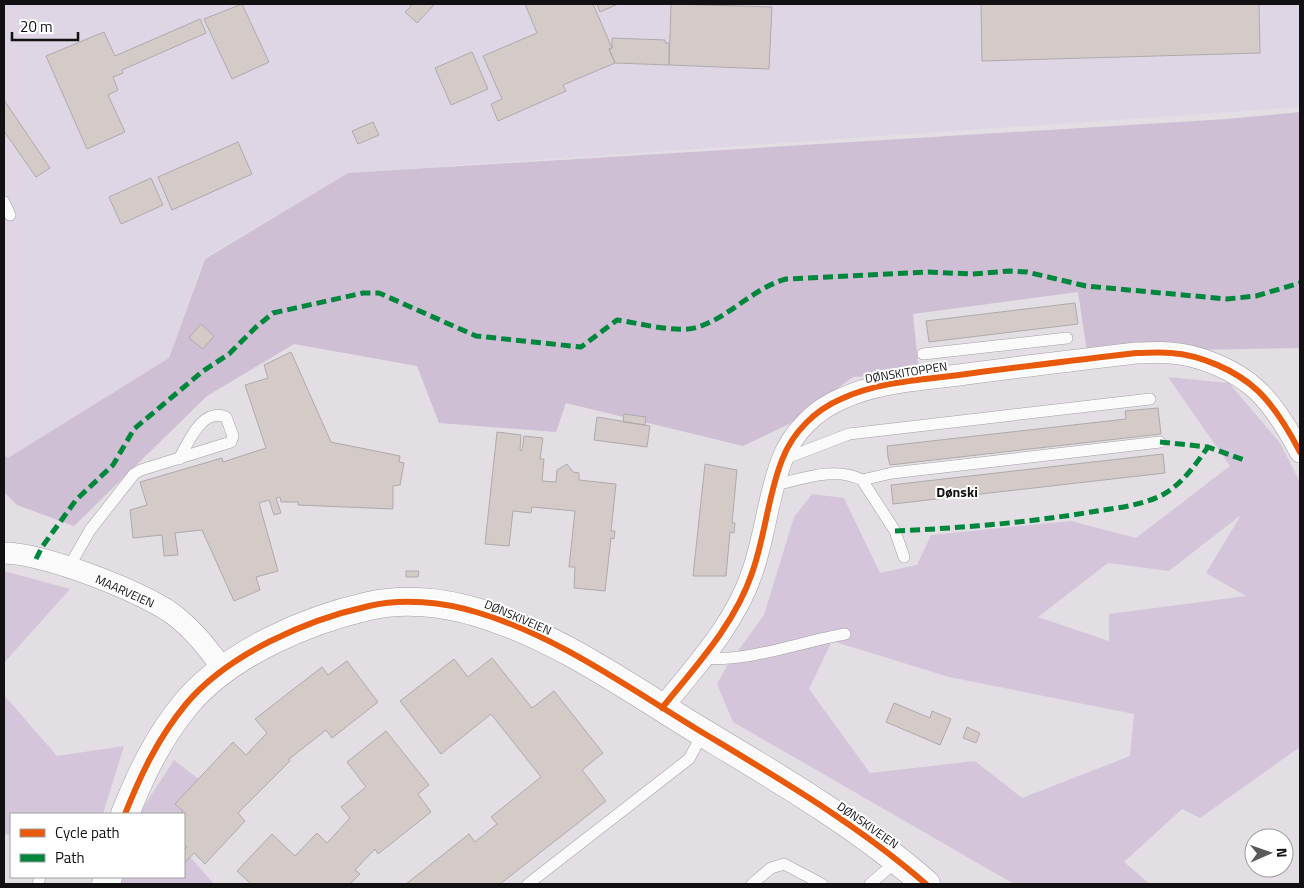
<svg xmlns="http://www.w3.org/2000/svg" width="1304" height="888" font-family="'Titillium Web',sans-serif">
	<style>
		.industrial { fill: #ded6e4 }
		.green { fill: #d5c5db; fill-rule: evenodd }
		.forest { fill: #cfbfd5 }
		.building { fill: #d4cbc9; stroke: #aeaaab }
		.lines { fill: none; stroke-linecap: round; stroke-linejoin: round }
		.service-casing { stroke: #a29fa4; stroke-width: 12 }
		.minor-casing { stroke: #a29fa4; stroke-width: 22 }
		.tertiary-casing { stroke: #a29fa4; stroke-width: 29 }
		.service { stroke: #fbfafb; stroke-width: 11 }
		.minor { stroke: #fbfafb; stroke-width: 21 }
		.tertiary { stroke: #fbfafb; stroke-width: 28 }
		.quiet { stroke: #00873e; stroke-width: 5; stroke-dasharray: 10 5; stroke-linecap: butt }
		.cycleway-casing { stroke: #fff; stroke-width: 9 }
		.cycleway { stroke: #e8590c; stroke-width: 6 }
		.labels { text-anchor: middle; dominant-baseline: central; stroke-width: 4; stroke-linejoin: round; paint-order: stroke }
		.street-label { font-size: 12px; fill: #121013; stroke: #fff }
		.neighbourhood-label { font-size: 14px; font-weight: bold; fill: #121013; stroke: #fff }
	</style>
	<rect width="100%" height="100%" fill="#e2dee4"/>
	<!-- industrial -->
	<path class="industrial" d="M4 4H1300V107L348 173 204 258 169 358 8 458 4 455Z"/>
	<!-- green -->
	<path class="green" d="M1168 377 1229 383 1280 443 1300 482V747L1200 818 1182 809 1124 862 1150 884H1014L733 722 717 684 727 666 764 615 794 517 812 494 844 498 880 573 917 565 931 535 1071 521 1136 538 1230 466ZM1241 515 1206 573 1246 596 1109 614V641L1038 617 1108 563 1169 571ZM832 641 949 677 1134 714 1130 756 1022 798 975 761 870 773 809 689Z
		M4 571 70 589 4 663Z
		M4 695 57 756 124 746 103 814H11V835L4 834Z
		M174 760 206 785 184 820V814H139Z
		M184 850 214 884H117L119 877H184Z"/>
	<!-- forest -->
	<path class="forest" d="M1300 112V348L1087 352 1078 292 913 314 919 373 853 377 789 424 743 446 566 403 556 432 439 423 417 366 294 344 207 396 74 526 17 505 4 492V455L8 458 169 358 205 259 348 173 1227 119Z"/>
	<!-- building -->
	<path class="building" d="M242 4 269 62 232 79 204 19Z
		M409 4H435L417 23 405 12 411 6Z
		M525 4H593L612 48 609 49 615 63 563 85 566 91 498 121 491 104 502 99 483 56 537 33Z
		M597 4H618L600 12Z
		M671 4 772 7 769 69 669 65Z
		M981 4H1259L1260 53 982 61Z
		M200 19 206 33 122 70 123 73 113 77 118 90 108 95 125 132 87 149 46 56 104 32 115 56Z
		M612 38 665 40V43H669V65L615 63 609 49 612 48Z
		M472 52 488 89 451 105 435 68Z
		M4 100 50 168 36 177 4 131Z
		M373 122 379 135 358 144 352 131Z
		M238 142 252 174 172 210 158 177Z
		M151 178 163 205 121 224 109 197Z
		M1075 303 1078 324 929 342 926 321Z
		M201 324 214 336 203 349 189 338Z
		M291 352 331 442 400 456 399 462 404 463 400 485 393 486V509L298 505V502H281L280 497 276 498 281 513 274 515 269 500 259 503 278 571 256 577 260 590 234 601 202 530 175 533 178 555 164 556 162 535 133 538 130 510 147 505 140 482 222 458 223 462 266 448 245 385 268 378 264 365Z
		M1158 408 1161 434 890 465 888 457 887 446 1126 419 1125 411Z
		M624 414 646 417 645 425 623 422Z
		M597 417 650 426 647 447 594 440Z
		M497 432 521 435 520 450 522 451 524 436 543 438 540 459H544L542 481 556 482 557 470 567 464 573 472 579 473V480L616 484 611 531H615L614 539 611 538 605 591 574 588 575 567H569L575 511 532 507 531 513 513 511 509 546 485 544Z
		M1163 454 1165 473 893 504 891 485Z
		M705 464 737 470 732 523H735L734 533 730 532 726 576H693Z
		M406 571H419L418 577H406Z
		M492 658 532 708 554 691 603 753 582 770 606 801 500 884H406L469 834 475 842 497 824 491 817 541 777 491 714 441 754 400 701 454 659 468 677Z
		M347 661 378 702 332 738 326 730 289 759 290 761 238 813 245 821 205 864 194 853 184 864V850L187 847 184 844V814H180L183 811 175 804 233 742 246 755 267 733 255 719 322 667 328 675Z
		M894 703 930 718 932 711 951 719 940 745 886 722Z
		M967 727 980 733 976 743 963 738Z
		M386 731 429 785 418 794 431 812 378 854 375 849 355 870 360 874 350 884H251L237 871 272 834 295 856 317 833 327 843 350 818 341 807 366 787 347 762Z"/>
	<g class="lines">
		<defs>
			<path id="service" d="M4 202 10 215
				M923 354 1067 338
				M784 459 849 434 1150 399
				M862 480 892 473 1160 442
				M775 485C802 479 836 466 862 480L895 531 904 557
				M69 567 90 530 134 474 141 470 231 442 233 436 226 417C202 407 188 443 179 459
				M703 658C750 662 799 642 845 634
				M38 884 40 877
				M528 884 689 759 703 733
				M752 884 771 868 784 864 822 884
				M870 884 897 861"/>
			<path id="minor" d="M4 553C43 553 148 593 178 618 196 633 210 650 223 670
				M662 708C695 667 735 624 752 573 765 537 768 495 782 460 792 433 815 410 841 399 877 382 920 380 959 375 1018 367 1077 360 1136 353 1147 353 1159 352 1171 353 1200 355 1236 370 1258 391 1275 407 1289 431 1300 452"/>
			<path id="tertiary" d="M125 814C141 774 158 738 186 704 228 654 306 620 369 606 403 598 443 602 476 612 556 635 629 688 700 731 778 778 857 824 926 884
				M106 884 108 877"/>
		</defs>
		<!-- service casing -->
		<use href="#service" class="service-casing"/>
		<!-- minor casing -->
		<use href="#minor" class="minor-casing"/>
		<!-- tertiary casing -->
		<use href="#tertiary" class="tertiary-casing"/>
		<!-- service -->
		<use href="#service" class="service"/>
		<!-- minor -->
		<use href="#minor" class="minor"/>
		<!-- tertiary -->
		<use href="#tertiary" class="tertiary"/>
		<!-- quiet -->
		<path class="quiet" d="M1160 442 1208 447 1247 461
			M895 531C961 528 1025 523 1091 512 1115 508 1142 506 1164 494 1183 483 1195 465 1208 447
			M36 559 42 547 76 500 113 465 134 429 203 371 229 354 256 327 273 313 363 293H379L476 336 581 347 617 320C639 323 678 334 698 327 730 317 753 288 786 279L928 272 972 274 1010 271 1027 272 1086 286 1227 299 1256 296 1300 283"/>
		<defs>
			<path id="cycleway" d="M662 708C695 667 735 624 752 573 765 537 768 495 782 460 792 433 815 410 841 399 877 382 920 380 959 375 1018 367 1077 360 1136 353 1147 353 1159 352 1171 353 1200 355 1236 370 1258 391 1275 407 1289 431 1300 452
				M125 814C141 774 158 738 186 704 228 654 306 620 369 606 403 598 443 602 476 612 556 635 629 688 700 731 778 778 857 824 926 884"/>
		</defs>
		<!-- cycleway casing -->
		<use href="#cycleway" class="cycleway-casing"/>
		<!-- cycleway -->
		<use href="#cycleway" class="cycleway"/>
	</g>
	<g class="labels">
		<!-- street labels -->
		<g class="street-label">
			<text transform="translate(906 372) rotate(-9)">DØNSKITOPPEN</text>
			<text transform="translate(125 591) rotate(24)">MAARVEIEN</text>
			<text transform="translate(518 617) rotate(23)">DØNSKIVEIEN</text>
			<text transform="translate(868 825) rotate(35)">DØNSKIVEIEN</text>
		</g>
		<!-- neighbourhood labels -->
		<g class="neighbourhood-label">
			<text x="957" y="491">Dønski</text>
		</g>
	</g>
	<!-- border -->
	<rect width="1304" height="888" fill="none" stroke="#121013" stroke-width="10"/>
	<!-- legend -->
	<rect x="10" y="813" width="175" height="65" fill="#ffffff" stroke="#a09fa1"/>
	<rect x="20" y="829" width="25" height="8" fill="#e8590c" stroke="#a09fa1"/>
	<text x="55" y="838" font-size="15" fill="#121013">Cycle path</text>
	<rect x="20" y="854" width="25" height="8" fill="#00873e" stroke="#a09fa1"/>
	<text x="55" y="863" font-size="15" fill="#121013">Path</text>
	<!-- north arrow -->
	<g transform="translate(1269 853) rotate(88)"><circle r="24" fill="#ffffff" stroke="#a09fa1"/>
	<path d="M0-4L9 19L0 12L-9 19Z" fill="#5b585c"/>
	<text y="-8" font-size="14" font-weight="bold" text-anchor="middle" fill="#121013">N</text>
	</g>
	<!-- scale -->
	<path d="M12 32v8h66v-8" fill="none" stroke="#121013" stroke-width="2.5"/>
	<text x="20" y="32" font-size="15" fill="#121013" stroke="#ffffff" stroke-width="4" paint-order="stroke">20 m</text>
</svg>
